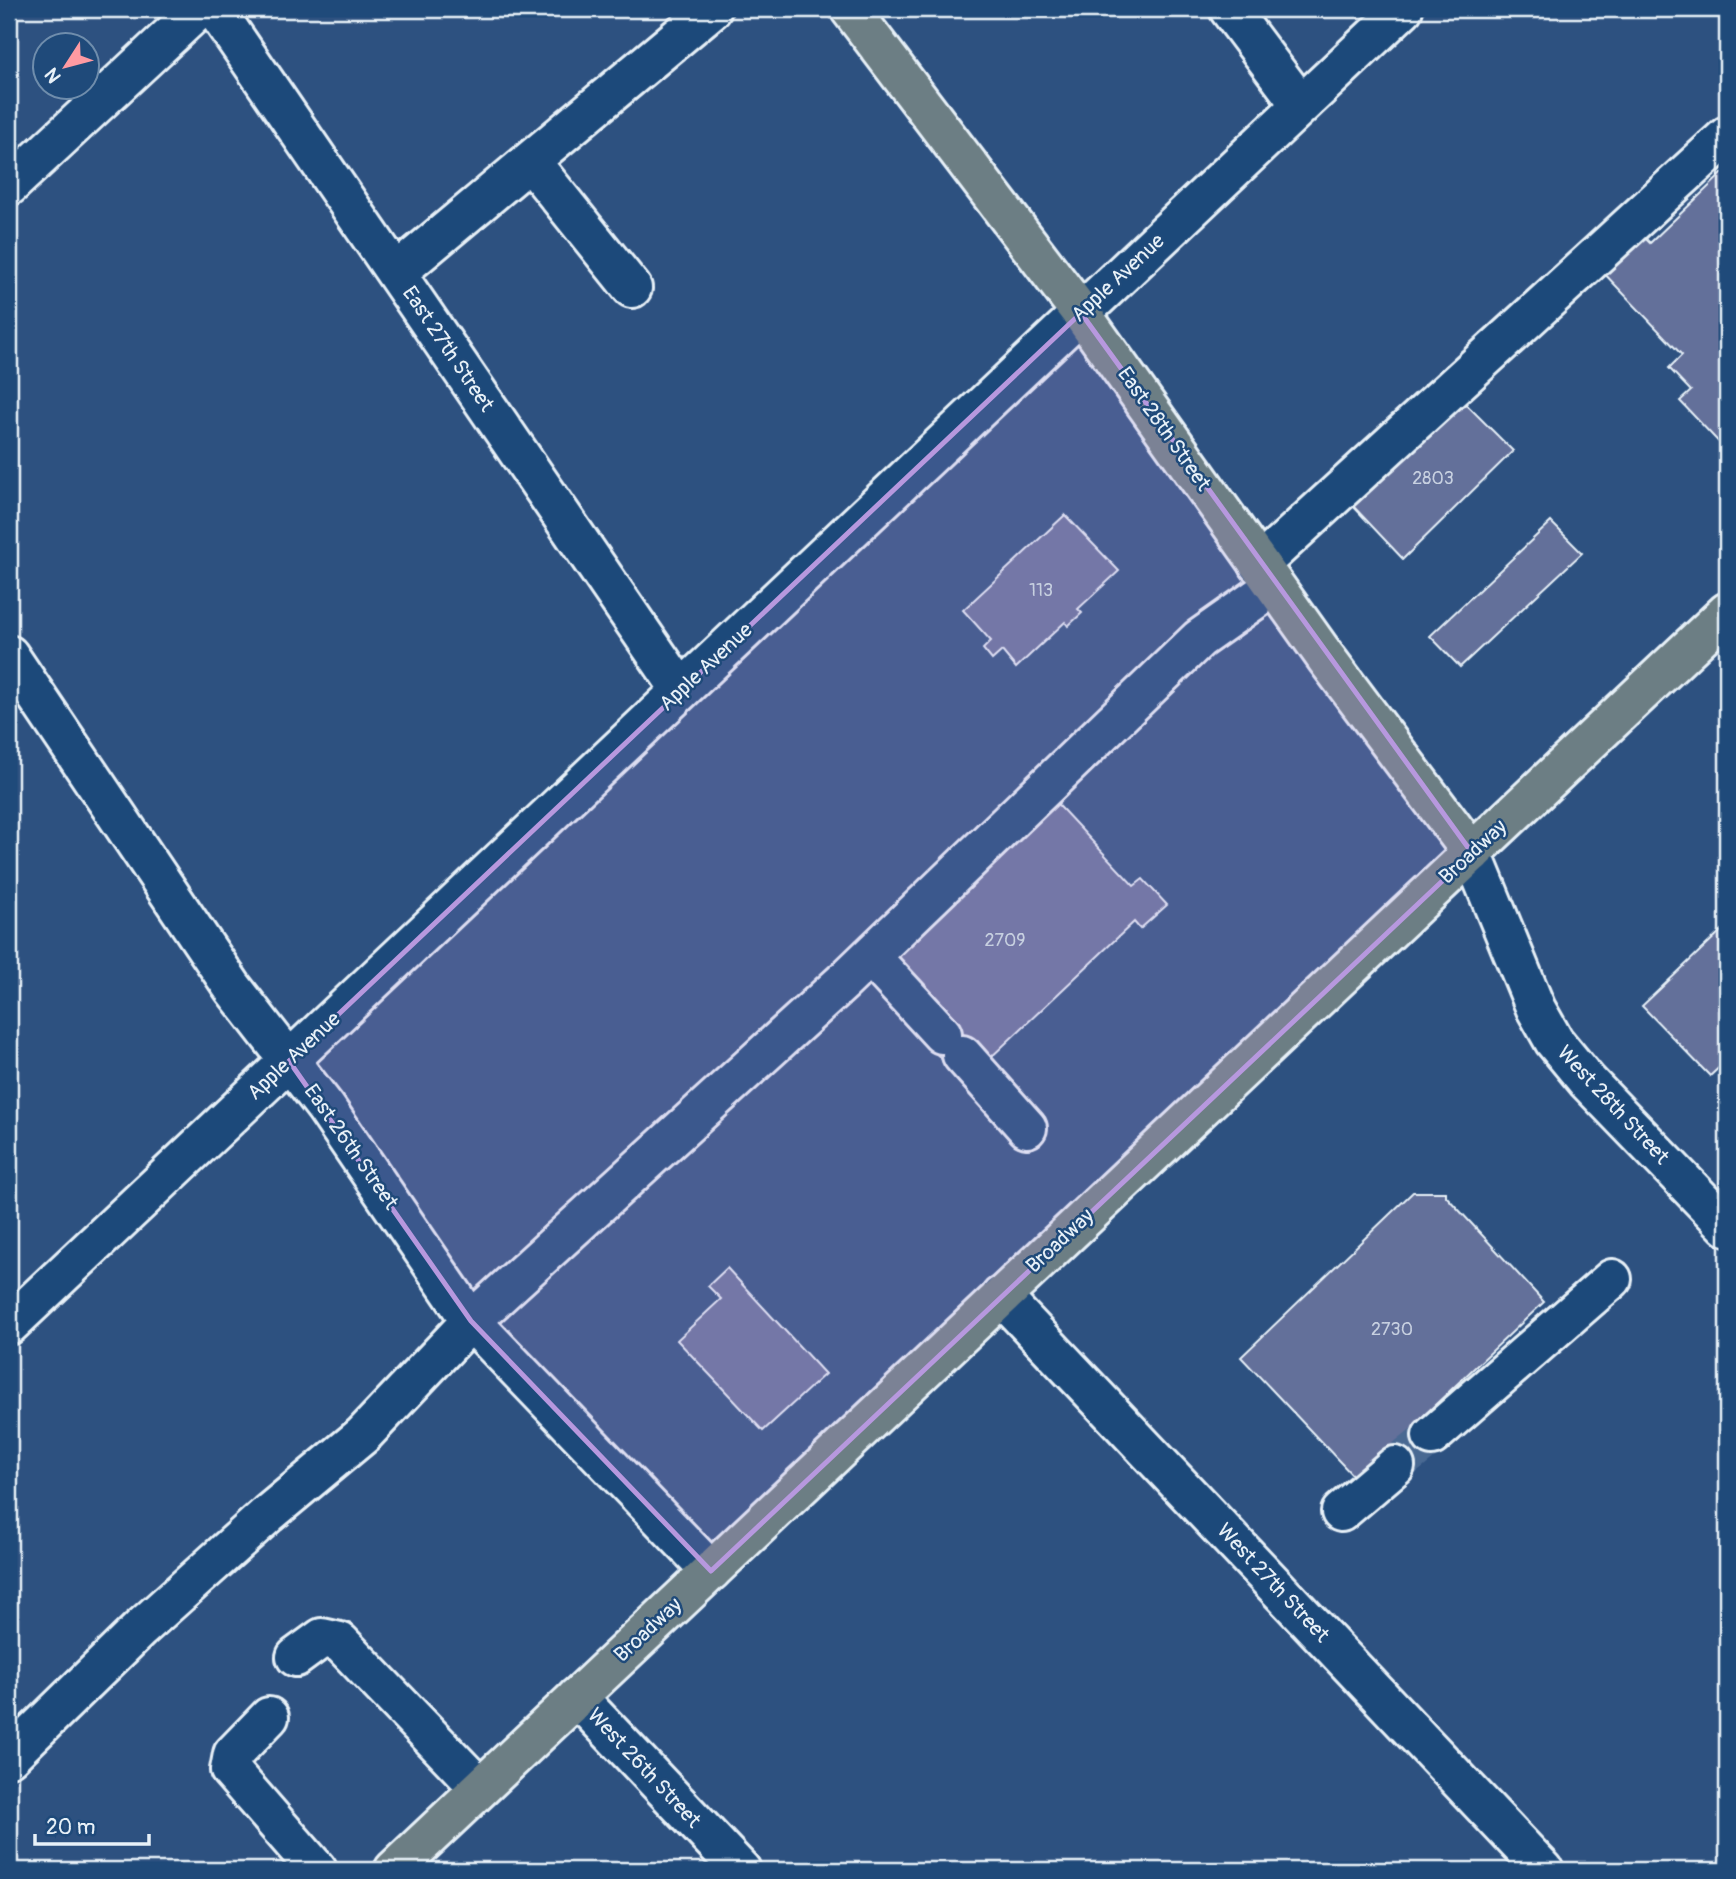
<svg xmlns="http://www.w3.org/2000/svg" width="1736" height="1879" font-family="Pangolin,sans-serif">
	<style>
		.building { fill: #646f9a; stroke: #e8f1f8; stroke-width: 2 }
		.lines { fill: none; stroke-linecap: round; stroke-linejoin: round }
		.minor-tunnel { stroke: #496992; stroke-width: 38; stroke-dasharray: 38 19; stroke-linecap: butt }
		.minor-casing { stroke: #e8f1f8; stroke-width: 44 }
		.major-casing { stroke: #e8f1f8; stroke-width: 44 }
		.minor { stroke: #1f4a7a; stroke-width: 38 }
		.major { stroke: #6c7e84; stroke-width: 38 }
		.marked { fill: #b798de; fill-opacity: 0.2; stroke: #b798de; stroke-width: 5; stroke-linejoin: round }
		.labels { text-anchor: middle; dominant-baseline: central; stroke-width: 5; stroke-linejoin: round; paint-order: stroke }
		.number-label { font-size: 18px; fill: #c7d0e0 }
		.street-label { font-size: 21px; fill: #e8f1f8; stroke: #1f4a7a }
	</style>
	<rect width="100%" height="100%" fill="#2d5180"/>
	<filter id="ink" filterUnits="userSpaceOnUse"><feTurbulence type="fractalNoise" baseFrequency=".0143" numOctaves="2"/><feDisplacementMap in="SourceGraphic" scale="14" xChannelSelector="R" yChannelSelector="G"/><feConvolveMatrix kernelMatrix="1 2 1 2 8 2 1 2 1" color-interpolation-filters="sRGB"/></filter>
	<g filter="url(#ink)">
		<!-- building -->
		<path class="building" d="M1727 169V451L1680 401 1691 391 1669 368 1682 355 1599 268 1638 231 1650 243Z
			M1464 402 1513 451 1403 559 1352 505Z
			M1065 515 1119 571 1078 609 1082 613 1068 626 1065 622 1016 668 1002 651 992 660 983 649 991 641 963 610Z
			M1551 522 1582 553 1460 667 1430 636Z
			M1049 795 1134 886 1143 879 1167 905 1140 929 1134 922 987 1061 949 1067 929 1046 882 951Z
			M1722 930 1727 936V1060L1710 1076 1642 1006Z
			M1413 1192H1446V1196L1544 1302 1419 1420 1440 1445 1406 1478 1356 1479 1241 1357Z
			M727 1268 825 1374 763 1431 677 1340 721 1299 708 1286Z"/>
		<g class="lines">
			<!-- minor-tunnel -->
			<path class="minor-tunnel" d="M1395 1466 1432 1436"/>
			<defs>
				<path id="minor" d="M215 9 681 690
					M1229 9 1301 105
					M530 161 632 288
					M9 186 199 9
					M396 273 712 9
					M1259 565 1727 136
					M9 655 233 988 326 1108 471 1321 711 1571
					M1472 853 1536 1009 1554 1041 1587 1081 1727 1226
					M870 956 942 1034
					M962 1055 1027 1128
					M1001 1296 1544 1870
					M9 1325 1403 9
					M1432 1436 1612 1279
					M1341 1512 1395 1466
					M296 1657 322 1638 340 1642 480 1788
					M577 1697 741 1870
					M269 1717 233 1754 230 1770 317 1870
					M9 1757 140 1629 268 1514 363 1435 471 1321 843 982 1199 639 1274 586"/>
				<path id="major" d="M850 9 1081 313 1326 658 1472 853
					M394 1870 1727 612"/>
			</defs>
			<!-- minor casing -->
			<use href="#minor" class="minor-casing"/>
			<!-- major casing -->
			<use href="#major" class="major-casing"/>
			<!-- minor -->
			<use href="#minor" class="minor"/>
			<!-- major -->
			<use href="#major" class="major"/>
		</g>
	</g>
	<!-- marked area -->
	<path class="marked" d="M1081 313 1472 853 711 1571 471 1321 289 1061Z"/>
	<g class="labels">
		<!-- number labels -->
		<g class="number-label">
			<text x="1433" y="478">2803</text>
			<text x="1041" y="590">113</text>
			<text x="1005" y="940">2709</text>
			<text x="1392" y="1329">2730</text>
		</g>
		<!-- street labels -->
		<g class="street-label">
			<text transform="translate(1118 278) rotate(-43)">Apple Avenue</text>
			<text transform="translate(448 349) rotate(56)">East 27th Street</text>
			<text transform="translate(1164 429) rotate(55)">East 28th Street</text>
			<text transform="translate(706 667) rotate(-43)">Apple Avenue</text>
			<text transform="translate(1473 852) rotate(-43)">Broadway</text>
			<text transform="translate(294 1056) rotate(-43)">Apple Avenue</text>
			<text transform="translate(1613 1105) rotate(47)">West 28th Street</text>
			<text transform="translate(351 1147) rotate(55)">East 26th Street</text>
			<text transform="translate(1060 1241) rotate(-43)">Broadway</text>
			<text transform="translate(1273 1583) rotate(47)">West 27th Street</text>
			<text transform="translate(648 1630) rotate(-43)">Broadway</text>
			<text transform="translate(644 1768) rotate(47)">West 26th Street</text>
		</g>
	</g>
	<!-- margin -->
	<rect width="1736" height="1879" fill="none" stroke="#1f4a7a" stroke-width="35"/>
	<rect x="18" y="18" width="1701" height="1844" fill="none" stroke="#e8f1f8" stroke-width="2.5" filter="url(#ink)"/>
	<!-- north arrow -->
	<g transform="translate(66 66) rotate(234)"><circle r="33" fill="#1f4a7a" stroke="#6f8dac" stroke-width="2"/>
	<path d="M0-5L12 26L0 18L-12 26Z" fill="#ff9aa2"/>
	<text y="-10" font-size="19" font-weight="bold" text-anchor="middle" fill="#e8f1f8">N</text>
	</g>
	<!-- scale -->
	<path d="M35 1834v10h114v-10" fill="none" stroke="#e8f1f8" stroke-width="3.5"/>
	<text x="46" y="1834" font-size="21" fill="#e8f1f8" stroke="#1f4a7a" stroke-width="5" paint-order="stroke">20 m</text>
</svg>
